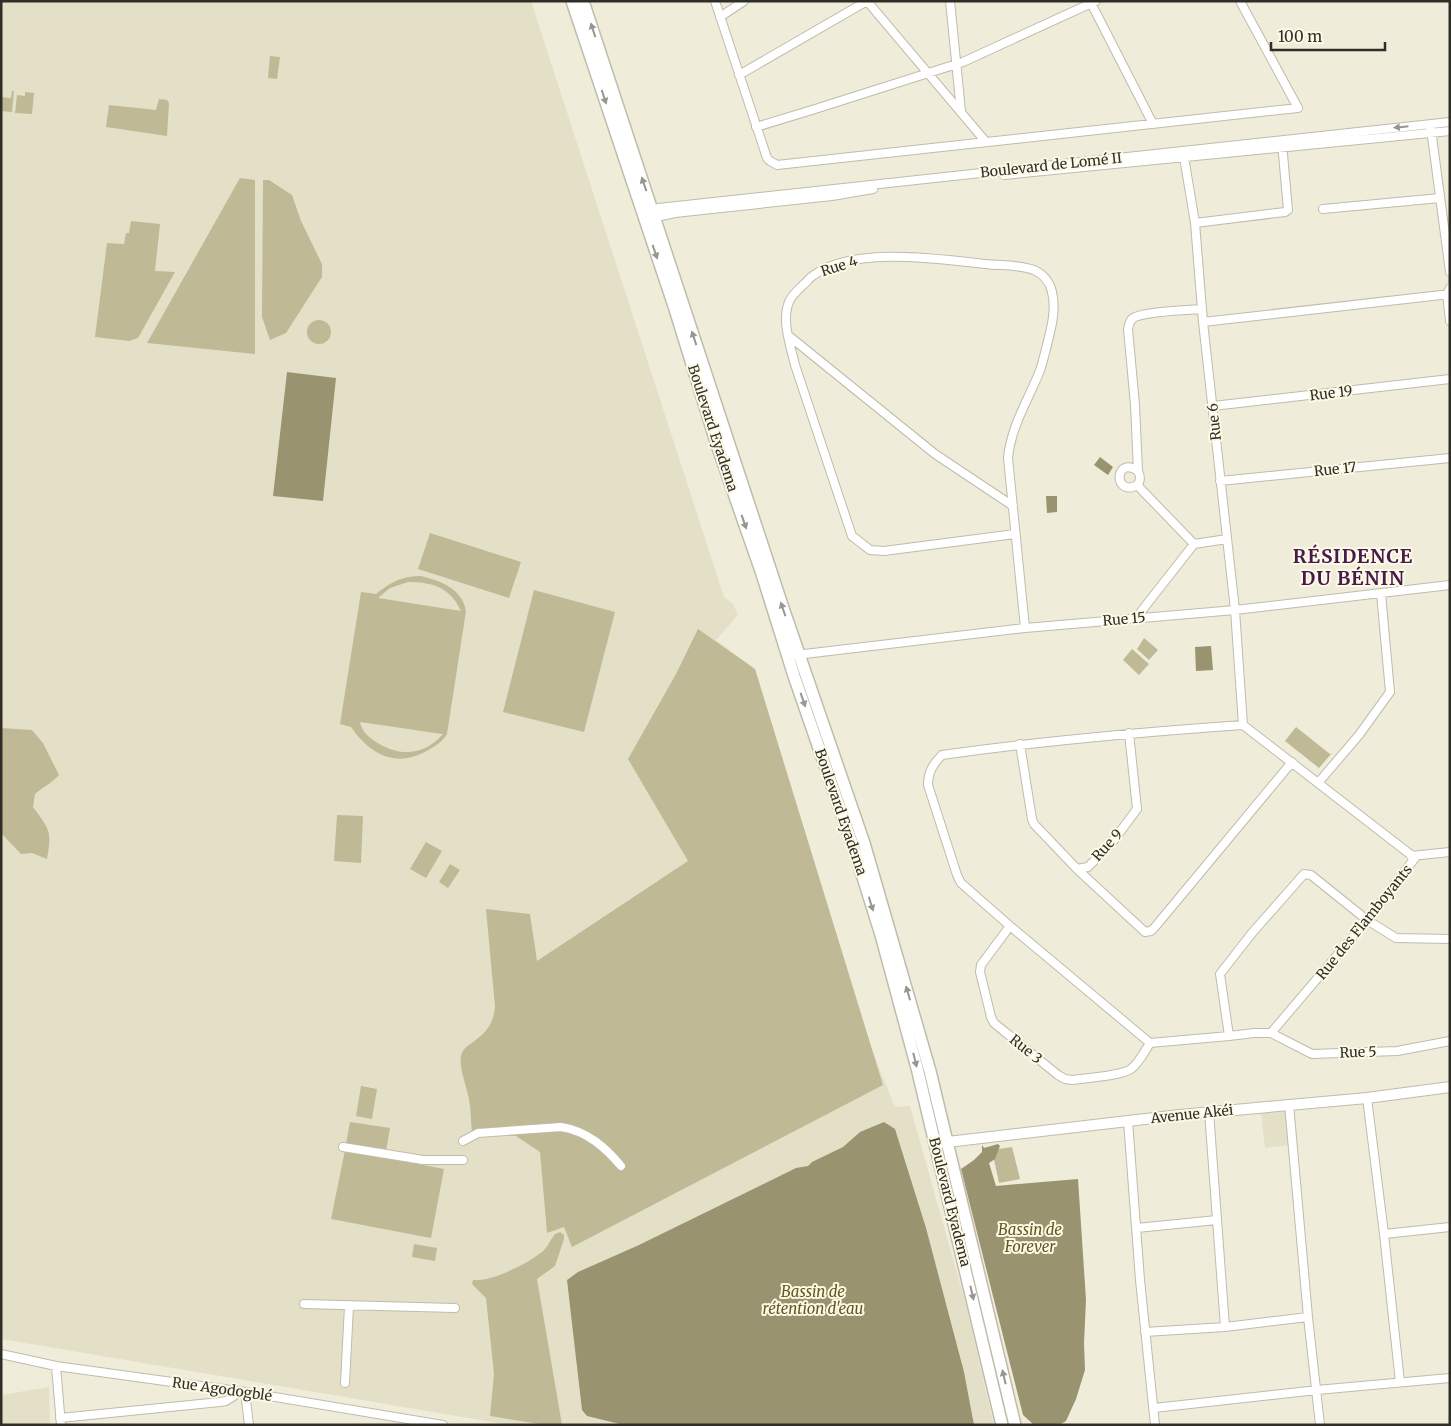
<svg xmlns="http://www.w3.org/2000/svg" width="1451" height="1426" font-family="Merriweather,serif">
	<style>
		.built { fill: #e4e0c7 }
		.green { fill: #bfb996; fill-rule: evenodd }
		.water { fill: #9a9370 }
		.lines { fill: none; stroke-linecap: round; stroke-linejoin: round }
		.minor-casing { stroke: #bfbcab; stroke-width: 10 }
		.major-casing { stroke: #bfbcab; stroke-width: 12 }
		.highway-casing { stroke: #bfbcab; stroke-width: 14 }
		.minor { stroke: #fff; stroke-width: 8 }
		.major { stroke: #fff; stroke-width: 10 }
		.highway { stroke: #fff; stroke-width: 11 }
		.oneway { fill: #979693 }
		.labels { text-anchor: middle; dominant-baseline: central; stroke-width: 4; stroke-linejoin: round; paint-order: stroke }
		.street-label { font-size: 14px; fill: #2f2e27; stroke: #fdf9e7 }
		.water-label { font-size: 15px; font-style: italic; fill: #63581b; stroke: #fdf9e7 }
		.district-label { font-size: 19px; font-weight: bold; letter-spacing: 1px; fill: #481a4c; stroke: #fdf9e7 }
	</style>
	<rect width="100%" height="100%" fill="#efecda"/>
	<!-- built -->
	<path class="built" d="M1 1H531L724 597 733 604 738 615 716 640 755 669 870 1045 895 1107 910 1106 966 1305 994 1425H510L1 1339Z
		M1285 1110 1289 1145 1265 1148 1261 1113Z
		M49 1387 50 1425H1V1395Z"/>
	<!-- green -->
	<path class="green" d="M270 56 280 57 277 79 268 78Z
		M12 91H14L12 112 1 111V97L11 98Z
		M25 92 34 93 32 114 15 113 17 95 25 96Z
		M159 99 167 100 169 103 167 136 106 127 109 105 156 110Z
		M240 178 255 180V354L147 343Z
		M263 180H269L292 195 301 221 322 264V277L286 333 270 340 262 317Z
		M131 221 160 224 155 271 175 272 138 338 129 341 95 337 107 243 124 244 126 233H129Z
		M307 332a12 12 0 1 1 24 0a12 12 0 1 1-24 0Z
		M430 533 521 562 509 598 418 569Z
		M420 576C439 580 462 588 466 611L447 734C443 741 437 745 430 749 398 769 371 756 351 727L340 724 361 592 376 594C392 582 399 577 420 576ZM408 582C432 582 450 587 461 611L378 598 390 588ZM360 722 442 734H443C424 756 399 757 376 742 367 736 362 731 360 722Z
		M534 590 615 612 584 732 503 712Z
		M698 629 755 669 883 1085 572 1247 564 1227 547 1233 540 1152 516 1136 472 1134C471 1122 471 1110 469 1099 467 1087 457 1064 462 1053 464 1048 469 1045 473 1042 487 1032 493 1024 495 1007L486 909 530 914 537 961 688 861 628 759 676 674Z
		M1144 638 1158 650 1149 660 1137 649Z
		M1132 649 1149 664 1139 675 1123 660Z
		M1296 727 1330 754 1332 753 1319 768 1285 741Z
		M1 728 32 730 43 743 59 775C52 783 43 787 35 794L33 807C50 830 52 831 47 859L32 853 21 854 1 833Z
		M337 815 363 816 361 863 334 861Z
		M426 842 442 851 426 878 410 869Z
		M450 864 460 870 448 888 439 882Z
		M361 1086 377 1089 372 1119 356 1116Z
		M350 1122 390 1128 386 1151 346 1144Z
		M1012 1147 1020 1179 999 1183 992 1150Z
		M345 1150 444 1169 431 1238 331 1219Z
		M945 1157 1010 1425H1007L944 1158Z
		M560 1232 564 1235V1239L555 1266 537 1279 562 1425H546L490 1416 494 1374 486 1298 472 1284 473 1280C491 1282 527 1264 542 1252 548 1247 550 1240 555 1234Z
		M414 1244 437 1248 435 1261 412 1257Z"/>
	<!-- water -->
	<path class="water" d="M287 372 336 378 323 501 273 496Z
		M1100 457 1113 467 1108 475 1094 465Z
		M1046 496H1057V512L1047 513Z
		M1211 646 1213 670 1196 671 1195 647Z
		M884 1122 895 1129 926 1228 964 1372 974 1425H624L587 1416 582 1410 567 1280 578 1272 639 1245 796 1168 808 1166 812 1162 843 1147 860 1132Z
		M998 1144 1000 1146 995 1159 989 1163 996 1186 1078 1179 1086 1300 1084 1343 1085 1370 1076 1399 1066 1421 1059 1425H1034L1023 1415 961 1169 974 1160 982 1152V1145L984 1148Z"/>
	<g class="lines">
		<defs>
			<path id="minor" d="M715 1 767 158 770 161 777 165 1298 108 1240 1
				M950 1 961 111
				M1090 1 1153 124
				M720 17 744 1
				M739 75 867 1 986 142
				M756 127 812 110 963 62 1096 1
				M1431 129 1450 272
				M1184 157 1195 223 1203 322 1235 610 1243 725
				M1004 175 1450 131
				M649 209 1450 122
				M1323 209 1440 198
				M652 218 675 213 832 196 873 189
				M1195 223 1285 212 1288 210 1282 143
				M1450 288 1447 294 1450 321
				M1203 322 1450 294
				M789 336 935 454 1013 506
				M1213 406 1450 379
				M1138 471C1116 456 1113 492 1133 487 1141 485 1141 477 1138 471L1135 405 1128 329C1129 324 1130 319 1135 317 1149 311 1185 310 1202 309
				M1220 481 1450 458
				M1137 485 1194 544
				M1015 534 884 551 870 550 852 536 795 365C791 347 781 321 789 302 792 295 798 290 803 285 807 282 810 277 814 275 854 246 939 259 985 264 1000 266 1019 264 1034 270 1043 274 1050 282 1052 292 1056 309 1052 325 1048 341 1045 352 1043 363 1039 373 1027 402 1011 427 1008 458L1025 628
				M1136 618 1194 544 1227 539
				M796 655 1025 628 1235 610 1450 585
				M1243 725 1415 858 1367 920 1271 1033H1254L1229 1036 1150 1043 1010 926 961 883 957 875 928 785C928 772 933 764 942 755 1042 741 1142 732 1243 725Z
				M1020 744 1032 819 1034 824 1077 869 1145 932 1151 931 1155 927 1292 762
				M1318 783 1359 735 1390 692 1381 594
				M1411 856 1450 852
				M1077 869 1088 867 1114 840 1137 809 1129 733
				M1010 926 981 965 980 972 991 1017 994 1023 1058 1075 1065 1079 1072 1080C1085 1078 1121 1076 1131 1069 1139 1063 1145 1051 1150 1043
				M1271 1033 1312 1054 1397 1051 1450 1041
				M1229 1036 1220 974 1252 933 1304 874 1311 875 1367 920 1396 938 1450 939
				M1367 1098 1384 1234 1400 1382
				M1289 1104 1308 1317 1320 1425
				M1209 1112 1225 1327
				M1128 1121 1140 1280 1155 1425
				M463 1141 478 1133 561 1127C587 1131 605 1147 621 1166
				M343 1147 423 1160H463
				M1137 1228 1217 1220
				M1384 1234 1450 1227
				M304 1304 455 1308
				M1145 1332 1225 1327 1308 1317
				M1 1354 56 1366 245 1392 443 1425
				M56 1366 61 1425
				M345 1383 349 1306
				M245 1392 249 1425
				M1154 1408 1317 1390 1450 1378
				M60 1418 220 1402 226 1401 240 1392"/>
			<path id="major" d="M939 1143 1180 1115 1367 1098 1450 1087"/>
			<path id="highway" d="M572 1 674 306 716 442 762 574 794 676 857 858 881 935 917 1068 1002 1425
				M583 1 782 605 864 843 930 1071 1015 1425"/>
		</defs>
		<!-- minor casing -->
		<use href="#minor" class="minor-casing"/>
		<!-- major casing -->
		<use href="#major" class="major-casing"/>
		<!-- highway casing -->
		<use href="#highway" class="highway-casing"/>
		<!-- minor -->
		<use href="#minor" class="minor"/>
		<!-- major -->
		<use href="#major" class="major"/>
		<!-- highway -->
		<use href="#highway" class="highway"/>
	</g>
	<!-- one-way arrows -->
	<defs><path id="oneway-solid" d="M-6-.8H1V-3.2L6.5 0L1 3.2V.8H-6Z" transform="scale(1.25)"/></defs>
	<g class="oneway">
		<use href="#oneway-solid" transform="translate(593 30) rotate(-108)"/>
		<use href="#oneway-solid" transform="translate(604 97) rotate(72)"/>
		<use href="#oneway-solid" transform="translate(1401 127) rotate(174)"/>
		<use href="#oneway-solid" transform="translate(644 184) rotate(-109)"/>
		<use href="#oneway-solid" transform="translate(655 252) rotate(71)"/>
		<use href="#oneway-solid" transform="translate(694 338) rotate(-108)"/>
		<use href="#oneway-solid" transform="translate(744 522) rotate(71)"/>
		<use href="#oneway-solid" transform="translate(783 609) rotate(-109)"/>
		<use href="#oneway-solid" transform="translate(803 700) rotate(71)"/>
		<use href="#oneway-solid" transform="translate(871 904) rotate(73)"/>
		<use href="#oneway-solid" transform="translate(908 993) rotate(-106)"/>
		<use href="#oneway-solid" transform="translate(915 1060) rotate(76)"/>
		<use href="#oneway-solid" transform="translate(972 1293) rotate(77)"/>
		<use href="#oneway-solid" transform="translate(1004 1377) rotate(-103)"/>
	</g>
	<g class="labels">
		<!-- street labels -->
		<g class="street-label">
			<text transform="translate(1051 165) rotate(-6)">Boulevard de Lomé II</text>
			<text transform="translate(839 266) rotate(-18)">Rue 4</text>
			<text transform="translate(1331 393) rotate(-7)">Rue 19</text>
			<text transform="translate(1214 422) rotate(-96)">Rue 6</text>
			<text transform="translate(713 428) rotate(72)">Boulevard Eyadema</text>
			<text transform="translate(1335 469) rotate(-6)">Rue 17</text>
			<text transform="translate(1124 619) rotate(-5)">Rue 15</text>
			<text transform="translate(841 812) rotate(71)">Boulevard Eyadema</text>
			<text transform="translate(1107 845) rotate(-48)">Rue 9</text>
			<text transform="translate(1364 922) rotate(-51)">Rue des Flamboyants</text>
			<text transform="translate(1026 1049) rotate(39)">Rue 3</text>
			<text transform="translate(1358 1052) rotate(-2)">Rue 5</text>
			<text transform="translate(1192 1114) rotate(-6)">Avenue Akéi</text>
			<text transform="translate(950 1202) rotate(76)">Boulevard Eyadema</text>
			<text transform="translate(222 1389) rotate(8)">Rue Agodogblé</text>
		</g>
		<!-- water labels -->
		<g class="water-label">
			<text x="1030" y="1229">Bassin de<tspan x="1030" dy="17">Forever</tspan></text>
			<text x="813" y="1291">Bassin de<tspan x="813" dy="17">rétention d'eau</tspan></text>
		</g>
		<!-- district labels -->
		<g class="district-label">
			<text x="1353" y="556">RÉSIDENCE<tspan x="1353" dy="22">DU BÉNIN</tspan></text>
		</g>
	</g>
	<!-- border -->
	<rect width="1451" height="1426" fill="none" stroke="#2f2e27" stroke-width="5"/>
	<!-- scale -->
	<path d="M1271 42v8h114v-8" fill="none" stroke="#2f2e27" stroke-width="2.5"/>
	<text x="1278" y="42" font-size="15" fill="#2f2e27" stroke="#fdf9e7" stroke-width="4" paint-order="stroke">100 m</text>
</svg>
